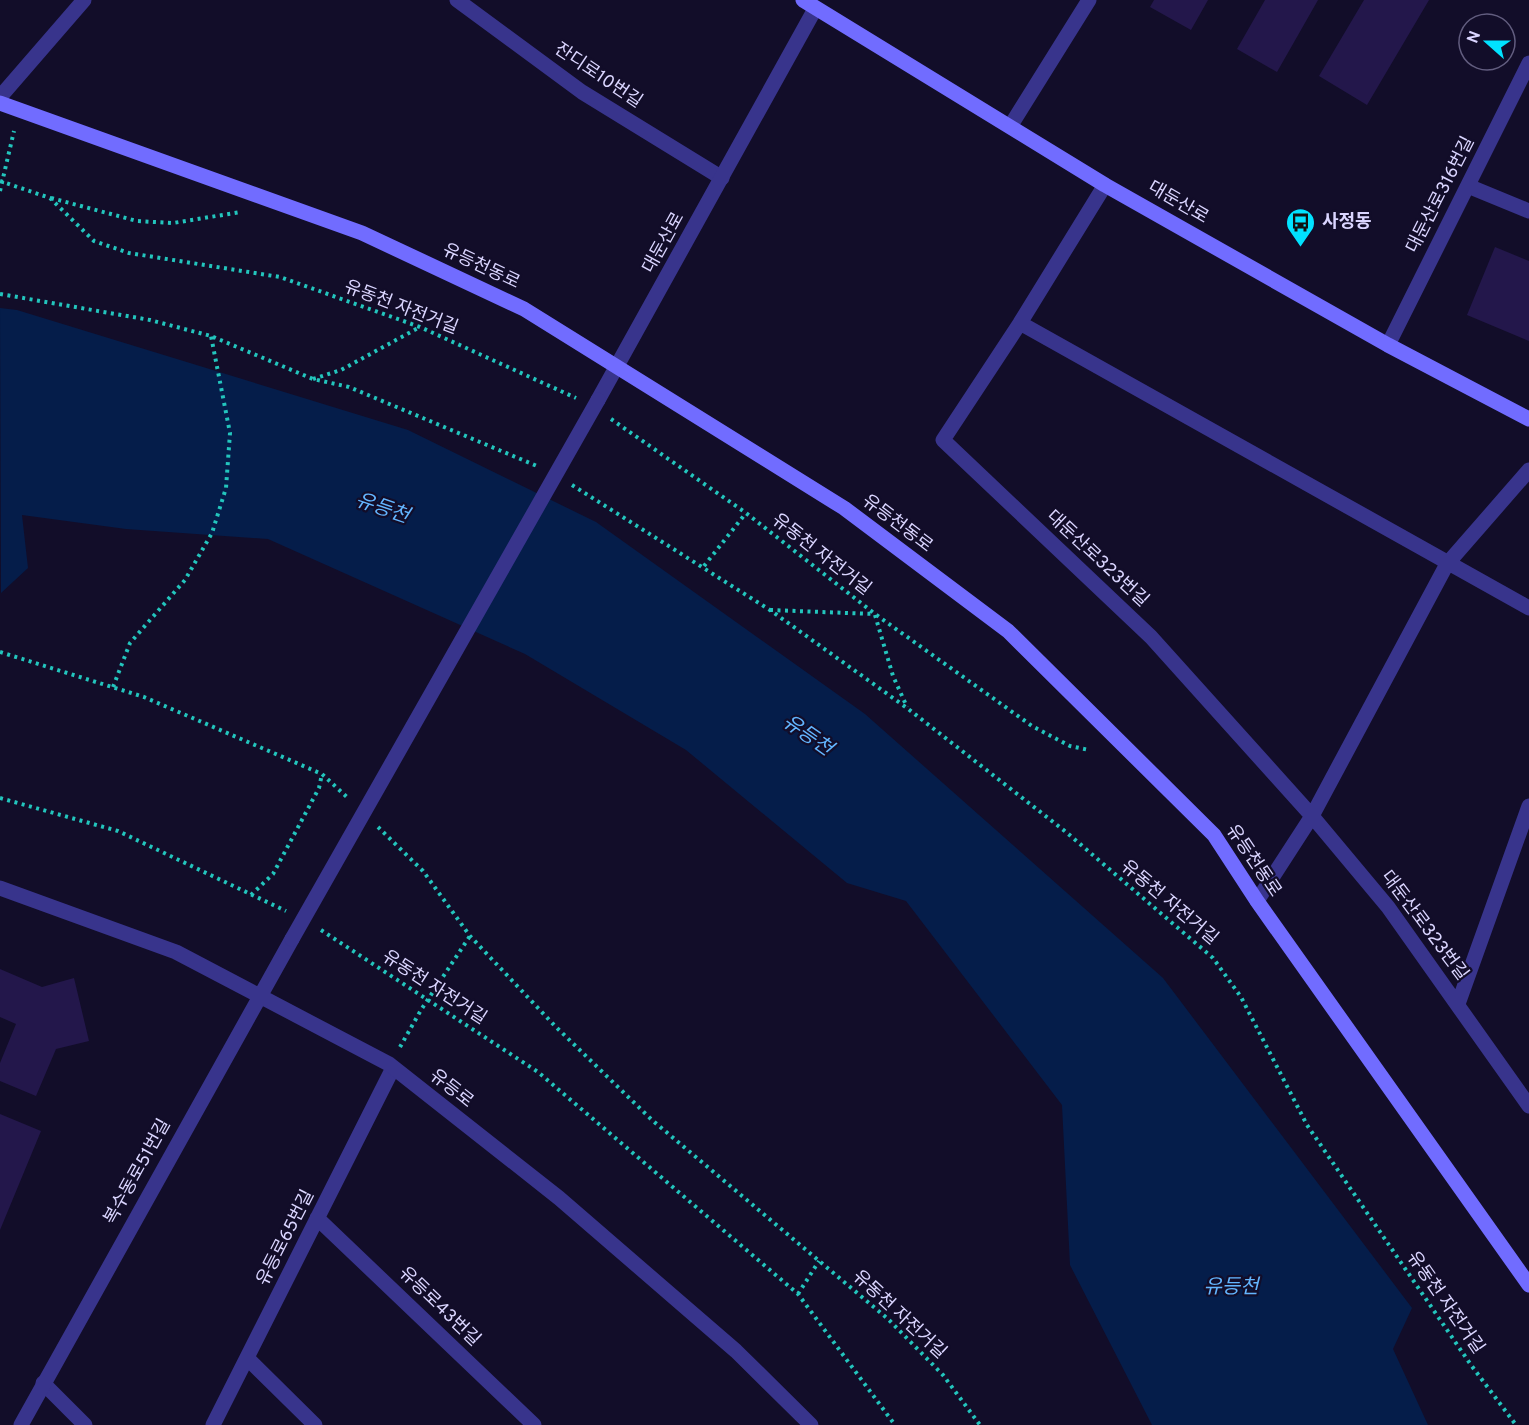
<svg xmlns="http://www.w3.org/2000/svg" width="1529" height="1425" font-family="Overpass,'Noto Sans KR',sans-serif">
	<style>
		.water { fill: #051d4a }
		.building { fill: #23174b }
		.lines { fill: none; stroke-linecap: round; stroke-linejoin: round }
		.path { stroke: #23c5bd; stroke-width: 4; stroke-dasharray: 3 4.5; stroke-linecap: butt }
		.minor { stroke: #38348c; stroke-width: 15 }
		.tertiary { stroke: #38348c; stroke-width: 15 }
		.secondary { stroke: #716cff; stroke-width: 15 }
		.tertiary-bridge { stroke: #38348c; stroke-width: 15 }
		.labels { text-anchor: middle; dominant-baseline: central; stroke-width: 4.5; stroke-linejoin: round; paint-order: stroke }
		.street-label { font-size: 18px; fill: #dad5ff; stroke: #120d29 }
		.poi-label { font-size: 18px; font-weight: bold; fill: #dad5ff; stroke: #120d29; text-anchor: start }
		.water-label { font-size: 20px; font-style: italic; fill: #63b5ff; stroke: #120d29 }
	</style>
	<rect width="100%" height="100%" fill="#120d29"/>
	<!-- water -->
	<path class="water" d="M0 308 17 310 408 430 596 522 865 714 1163 978 1412 1308 1393 1349 1428 1425H1152L1070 1265 1062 1105 906 901 847 883 686 750 525 654 268 539 126 529 22 515 28 568 1 593Z"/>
	<!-- building -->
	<path class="building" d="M1154 0H1208L1191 30 1150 7Z
		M1265 0H1318L1277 72 1237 49Z
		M1364 0H1429L1367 105 1319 76Z
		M1495 247 1529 261V341L1467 315Z
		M0 969 42 987 74 978 89 1041 56 1049 36 1096 0 1081V1063L16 1024 0 1017Z
		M0 1114 41 1131 0 1230Z"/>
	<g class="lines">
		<!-- path -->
		<path class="path" d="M0 181 50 198 94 241 129 253 280 277 420 327 576 398
			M0 191 14 131
			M51 198 137 221 173 223 241 212
			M0 294 150 320 211 336 313 379 349 387 537 466
			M313 379 341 370 420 327
			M611 419 746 513 875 614 1032 726 1070 746 1089 750
			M572 485 770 610 907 708 1066 832 1213 958 1241 997 1307 1125 1471 1365 1516 1425
			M704 566 746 513
			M770 610 874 614
			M875 615 893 676 907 707
			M0 652 144 697 322 774 349 799
			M113 687 130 643 185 580 212 533 226 488 230 433 211 336
			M0 798 118 831 286 911
			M378 827 423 871 470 936 555 1026 652 1120 888 1319 943 1375 980 1425
			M251 895 273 874 319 788 322 774
			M321 930 538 1072 798 1294 895 1425
			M400 1047 421 1010 470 936
			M798 1294 819 1261"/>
		<!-- minor -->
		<path class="minor" d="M457 0 582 92 722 178
			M0 97 84 0
			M1011 125 1089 0
			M1105 185 1020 323 943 440 1151 637 1312 816 1388 907 1529 1106
			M1468 186 1529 211
			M1020 323 1529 608
			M1388 345 1529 63
			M1257 901 1312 816 1447 564 1529 470
			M1458 1004 1529 806
			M317 1218 534 1425
			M247 1358 315 1425
			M43 1383 85 1425
			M213 1425 393 1068"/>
		<!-- tertiary -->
		<path class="tertiary" d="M598 400 815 9
			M0 888 176 952 389 1064 559 1198 736 1351 811 1425
			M21 1425 292 939"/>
		<!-- secondary -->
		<path class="secondary" d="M803 0 1105 185 1388 345 1529 419
			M0 103 362 233 524 309 844 508 1008 631 1214 835 1257 901 1529 1285"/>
		<!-- tertiary-bridge -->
		<path class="tertiary-bridge" d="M292 939 598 400"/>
	</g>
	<!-- icons -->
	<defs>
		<symbol id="bus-pin" viewBox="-11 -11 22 30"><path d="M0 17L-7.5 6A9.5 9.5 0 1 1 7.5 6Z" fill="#01e2ff" stroke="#120d29"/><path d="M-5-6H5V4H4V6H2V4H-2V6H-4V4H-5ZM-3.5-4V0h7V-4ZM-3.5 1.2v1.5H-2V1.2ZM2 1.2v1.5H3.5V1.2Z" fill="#111"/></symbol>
	</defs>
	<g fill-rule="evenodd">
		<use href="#bus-pin" x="1284" y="206" width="33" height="45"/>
	</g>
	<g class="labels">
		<!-- street labels -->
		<g class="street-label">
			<text transform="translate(598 76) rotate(34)">잔디로10번길</text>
			<text transform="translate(1441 195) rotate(-63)">대둔산로316번길</text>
			<text transform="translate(1178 203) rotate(30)">대둔산로</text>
			<text transform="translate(664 243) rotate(-61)">대둔산로</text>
			<text transform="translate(481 267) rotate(25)">유등천동로</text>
			<text transform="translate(401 308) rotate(21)">유동천 자전거길</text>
			<text transform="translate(897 524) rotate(37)">유등천동로</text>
			<text transform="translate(821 555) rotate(38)">유동천 자전거길</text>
			<text transform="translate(1097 559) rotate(43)">대둔산로323번길</text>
			<text transform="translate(1253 861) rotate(56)">유등천동로</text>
			<text transform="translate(1169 903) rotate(40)">유동천 자전거길</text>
			<text transform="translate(1424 926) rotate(53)">대둔산로323번길</text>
			<text transform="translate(434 988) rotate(33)">유동천 자전거길</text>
			<text transform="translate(451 1089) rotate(38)">유등로</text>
			<text transform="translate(138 1172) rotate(-61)">복수동로51번길</text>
			<text transform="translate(286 1238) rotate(-63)">유등로65번길</text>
			<text transform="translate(1445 1303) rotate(55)">유동천 자전거길</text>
			<text transform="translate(439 1307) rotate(44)">유등로43번길</text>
			<text transform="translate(899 1315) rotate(43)">유동천 자전거길</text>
		</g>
		<!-- poi labels -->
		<g class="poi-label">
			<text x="1322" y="222">사정동</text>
		</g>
		<!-- water labels -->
		<g class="water-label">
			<text transform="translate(382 509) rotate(19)">유등천</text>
			<text transform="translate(807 736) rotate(35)">유등천</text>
			<text x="1231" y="1288">유등천</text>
		</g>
	</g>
	<!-- north arrow -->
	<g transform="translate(1487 42) rotate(291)"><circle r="28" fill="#120d29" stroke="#625d7f" stroke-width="1.5"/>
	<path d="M0-4.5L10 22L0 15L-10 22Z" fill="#01e2ff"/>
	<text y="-9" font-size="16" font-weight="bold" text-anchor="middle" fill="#dad5ff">N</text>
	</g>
</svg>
